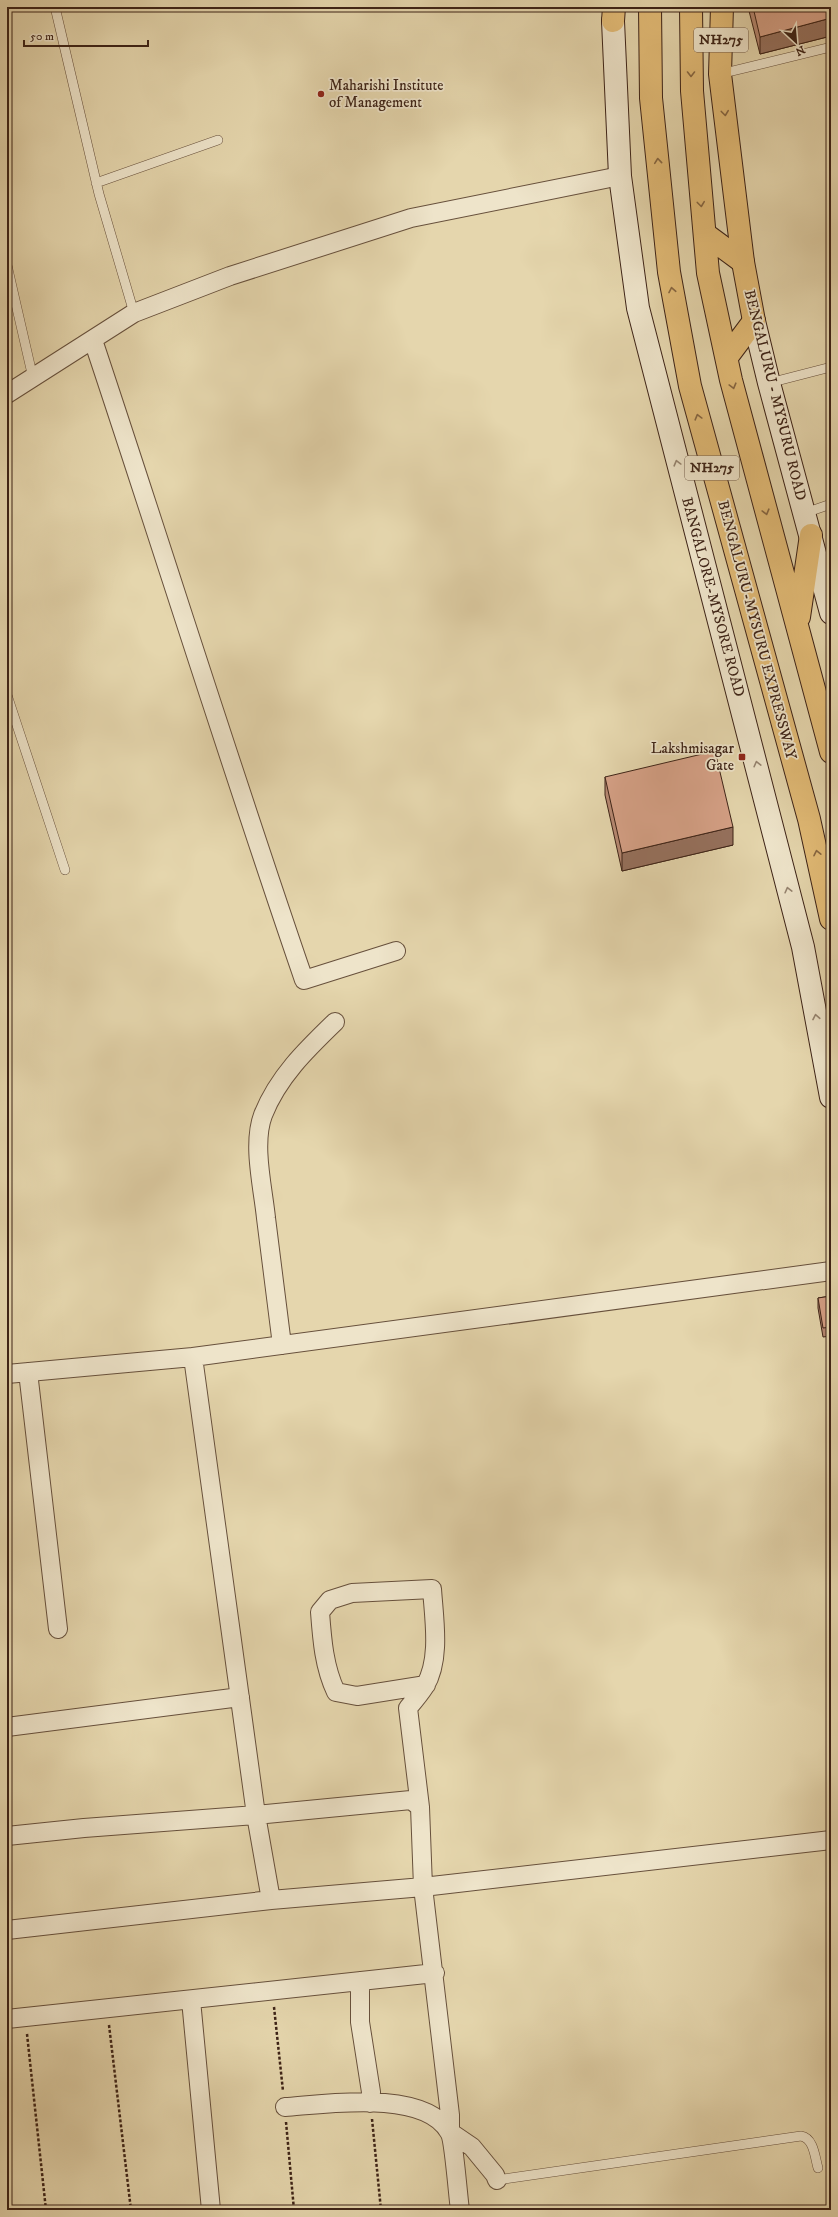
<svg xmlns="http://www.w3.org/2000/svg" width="838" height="2217" font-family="'IM FELL DW Pica',serif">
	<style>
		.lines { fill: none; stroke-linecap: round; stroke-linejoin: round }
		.lane-casing { stroke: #67503c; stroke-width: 10 }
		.street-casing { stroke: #67503c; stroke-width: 20 }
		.secondary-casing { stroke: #3d2317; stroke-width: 24 }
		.primary-casing { stroke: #3d2317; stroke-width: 24 }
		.highway-casing { stroke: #3d2317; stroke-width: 24 }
		.path { stroke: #3d2317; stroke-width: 2.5; stroke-dasharray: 3 2; stroke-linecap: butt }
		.lane { stroke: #eee4ca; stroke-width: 9 }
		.street { stroke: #eee4ca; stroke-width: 18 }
		.secondary { stroke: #eee4ca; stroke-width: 22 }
		.primary { stroke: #e2bb76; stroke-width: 22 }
		.highway { stroke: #e2bb76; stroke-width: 22 }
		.wall { fill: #b88a74; stroke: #3d2317 }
		.shaded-wall { fill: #96715e; stroke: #3d2317 }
		.building { fill: #d6a187; stroke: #3d2317 }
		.oneway { stroke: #876742 }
		.oneway2 { stroke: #968470 }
		.poi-dot { fill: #8f2418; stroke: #eee4ca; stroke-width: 1.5 }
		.labels { text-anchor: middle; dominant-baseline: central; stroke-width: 3.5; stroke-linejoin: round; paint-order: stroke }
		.shield { fill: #eee4ca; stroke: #725d4d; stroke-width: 1 }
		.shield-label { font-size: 14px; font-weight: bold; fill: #3d2317 }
		.poi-label { font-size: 15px; fill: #3d2317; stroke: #eee4ca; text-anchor: start }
		.street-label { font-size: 15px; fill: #3d2317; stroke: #eee4ca }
	</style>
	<rect width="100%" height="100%" fill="#e5d6ad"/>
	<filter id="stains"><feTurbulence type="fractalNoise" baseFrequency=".005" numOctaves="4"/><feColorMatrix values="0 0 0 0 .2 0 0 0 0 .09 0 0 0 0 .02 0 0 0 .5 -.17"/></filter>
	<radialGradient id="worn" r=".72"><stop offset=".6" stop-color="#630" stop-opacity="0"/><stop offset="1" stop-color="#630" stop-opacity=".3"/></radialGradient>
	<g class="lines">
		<defs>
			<path id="lane" d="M55 7 99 194 134 313
				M720 74 831 47
				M96 183 218 140
				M7 265 33 378
				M769 383 831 367
				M805 513 831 504
				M7 695 65 870
				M497 2180 801 2136C814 2138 815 2158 818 2168"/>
			<path id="street" d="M93 340C164 553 231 768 304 980L396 951
				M7 394 134 313 230 276 411 218 620 176
				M282 1345C277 1303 271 1260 266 1218 263 1188 252 1144 263 1115 278 1077 306 1050 335 1022
				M193 1357 256 1815 271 1900
				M28 1372 58 1629
				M7 1374 193 1357 831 1271
				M7 1727 240 1697
				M420 1807 408 1708C414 1701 420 1694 425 1686 441 1659 434 1619 432 1589L352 1593 330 1600 320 1612C322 1639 324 1667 336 1692L357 1696 426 1685
				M7 1836 84 1828 256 1815 411 1800 420 1807 423 1887 450 2115V2132L472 2147 495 2175 497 2180
				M7 1930 271 1900 423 1887 831 1840
				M360 1981V2022L371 2092 370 2103
				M191 2000 211 2210
				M7 2019 435 1973
				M285 2107C326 2104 425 2089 449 2132 454 2139 458 2197 460 2210"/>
			<path id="secondary" d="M613 21 620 176 638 308 803 947 831 1097
				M754 321 769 383 831 613"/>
			<path id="primary" d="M722 7 720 74 743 262 754 321
				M613 21 614 7"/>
			<path id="highway" d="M650 7 651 98 669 272 690 386 809 819 831 919
				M691 7 692 91 708 273 731 380 831 752
				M705 234 743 262
				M727 357 754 321
				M799 617 811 535"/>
		</defs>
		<!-- lane casing -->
		<use href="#lane" class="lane-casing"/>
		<!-- street casing -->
		<use href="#street" class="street-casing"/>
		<!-- secondary casing -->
		<use href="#secondary" class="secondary-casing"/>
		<!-- primary casing -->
		<use href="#primary" class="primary-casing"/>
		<!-- highway casing -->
		<use href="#highway" class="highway-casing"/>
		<!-- path -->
		<path class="path" d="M274 2007 283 2091
			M109 2025 131 2210
			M27 2034 46 2210
			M372 2119 381 2210
			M286 2122 294 2210"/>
		<!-- lane -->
		<use href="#lane" class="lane"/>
		<!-- street -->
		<use href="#street" class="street"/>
		<!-- secondary -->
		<use href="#secondary" class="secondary"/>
		<!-- primary -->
		<use href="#primary" class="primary"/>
		<!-- highway -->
		<use href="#highway" class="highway"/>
	</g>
	<!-- wall -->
	<path class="wall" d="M748 7H831V36L760 54Z
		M605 777 733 845 622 871 605 795Z
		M831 1296V1336L823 1337 818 1308V1298Z"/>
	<!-- shaded-wall -->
	<path class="shaded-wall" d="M831 18V36L760 54V37Z
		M733 827V845L622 871V853Z"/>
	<!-- building -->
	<path class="building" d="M753 7H831V18L760 37Z
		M715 751 733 827 622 853 605 777Z
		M831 1296V1327L823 1328 818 1298Z"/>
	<!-- one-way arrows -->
	<defs><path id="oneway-chevron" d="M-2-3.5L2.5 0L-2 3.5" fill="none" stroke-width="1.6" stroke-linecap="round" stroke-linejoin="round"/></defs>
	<g class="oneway">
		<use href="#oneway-chevron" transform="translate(691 74) rotate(90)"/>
		<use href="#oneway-chevron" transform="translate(725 113) rotate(83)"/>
		<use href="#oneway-chevron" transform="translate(658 161) rotate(-96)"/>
		<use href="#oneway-chevron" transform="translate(701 204) rotate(83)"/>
		<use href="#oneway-chevron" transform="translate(672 290) rotate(-101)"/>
		<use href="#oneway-chevron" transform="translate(733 386) rotate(75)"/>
		<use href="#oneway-chevron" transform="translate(698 417) rotate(-105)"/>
		<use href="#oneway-chevron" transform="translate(766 512) rotate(75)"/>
		<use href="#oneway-chevron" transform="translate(817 853) rotate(-102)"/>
	</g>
	<g class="oneway2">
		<use href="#oneway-chevron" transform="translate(677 463) rotate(-105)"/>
		<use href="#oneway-chevron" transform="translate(757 764) rotate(-104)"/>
		<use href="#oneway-chevron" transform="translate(788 890) rotate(-104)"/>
		<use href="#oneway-chevron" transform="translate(816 1017) rotate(-101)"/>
	</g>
	<!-- markers -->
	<g class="poi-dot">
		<circle cx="321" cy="94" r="4"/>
		<rect x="738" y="753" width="8" height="8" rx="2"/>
	</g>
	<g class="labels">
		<!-- shield labels -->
		<g class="shield">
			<rect x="694" y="28" width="54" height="24" rx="3"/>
			<rect x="685" y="456" width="54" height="24" rx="3"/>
		</g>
		<g class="shield-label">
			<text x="721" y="40">NH275</text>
			<text x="712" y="468">NH275</text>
		</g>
		<!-- poi labels -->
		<g class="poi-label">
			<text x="329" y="85">Maharishi Institute<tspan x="329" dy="17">of Management</tspan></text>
			<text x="734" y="748" text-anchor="end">Lakshmisagar<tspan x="734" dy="17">Gate</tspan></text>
		</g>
		<!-- street labels -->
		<g class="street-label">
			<text transform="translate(775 395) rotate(76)">BENGALURU - MYSURU ROAD</text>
			<text transform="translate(713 597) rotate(75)">BANGALORE-MYSORE ROAD</text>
			<text transform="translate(757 630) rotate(75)">BENGALURU-MYSURU EXPRESSWAY</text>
		</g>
	</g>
	<!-- margin -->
	<rect width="838" height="2217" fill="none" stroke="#e5d6ad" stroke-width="24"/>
	<rect x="8" y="8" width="822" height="2201" fill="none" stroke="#3d2317" stroke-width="2"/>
	<rect x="12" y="12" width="814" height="2193" fill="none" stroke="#3d2317"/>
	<!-- north arrow -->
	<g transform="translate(796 42) rotate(154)" stroke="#eee4ca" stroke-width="3" paint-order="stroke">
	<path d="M0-3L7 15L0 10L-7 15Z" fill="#3d2317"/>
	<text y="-6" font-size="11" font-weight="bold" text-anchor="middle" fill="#3d2317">N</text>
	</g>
	<!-- scale -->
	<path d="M24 40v6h124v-6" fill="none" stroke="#3d2317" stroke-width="2"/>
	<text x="30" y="40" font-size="12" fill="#3d2317" stroke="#eee4ca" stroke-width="3" paint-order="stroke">50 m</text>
	<rect width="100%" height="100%" filter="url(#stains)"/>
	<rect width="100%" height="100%" fill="url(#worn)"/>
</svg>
